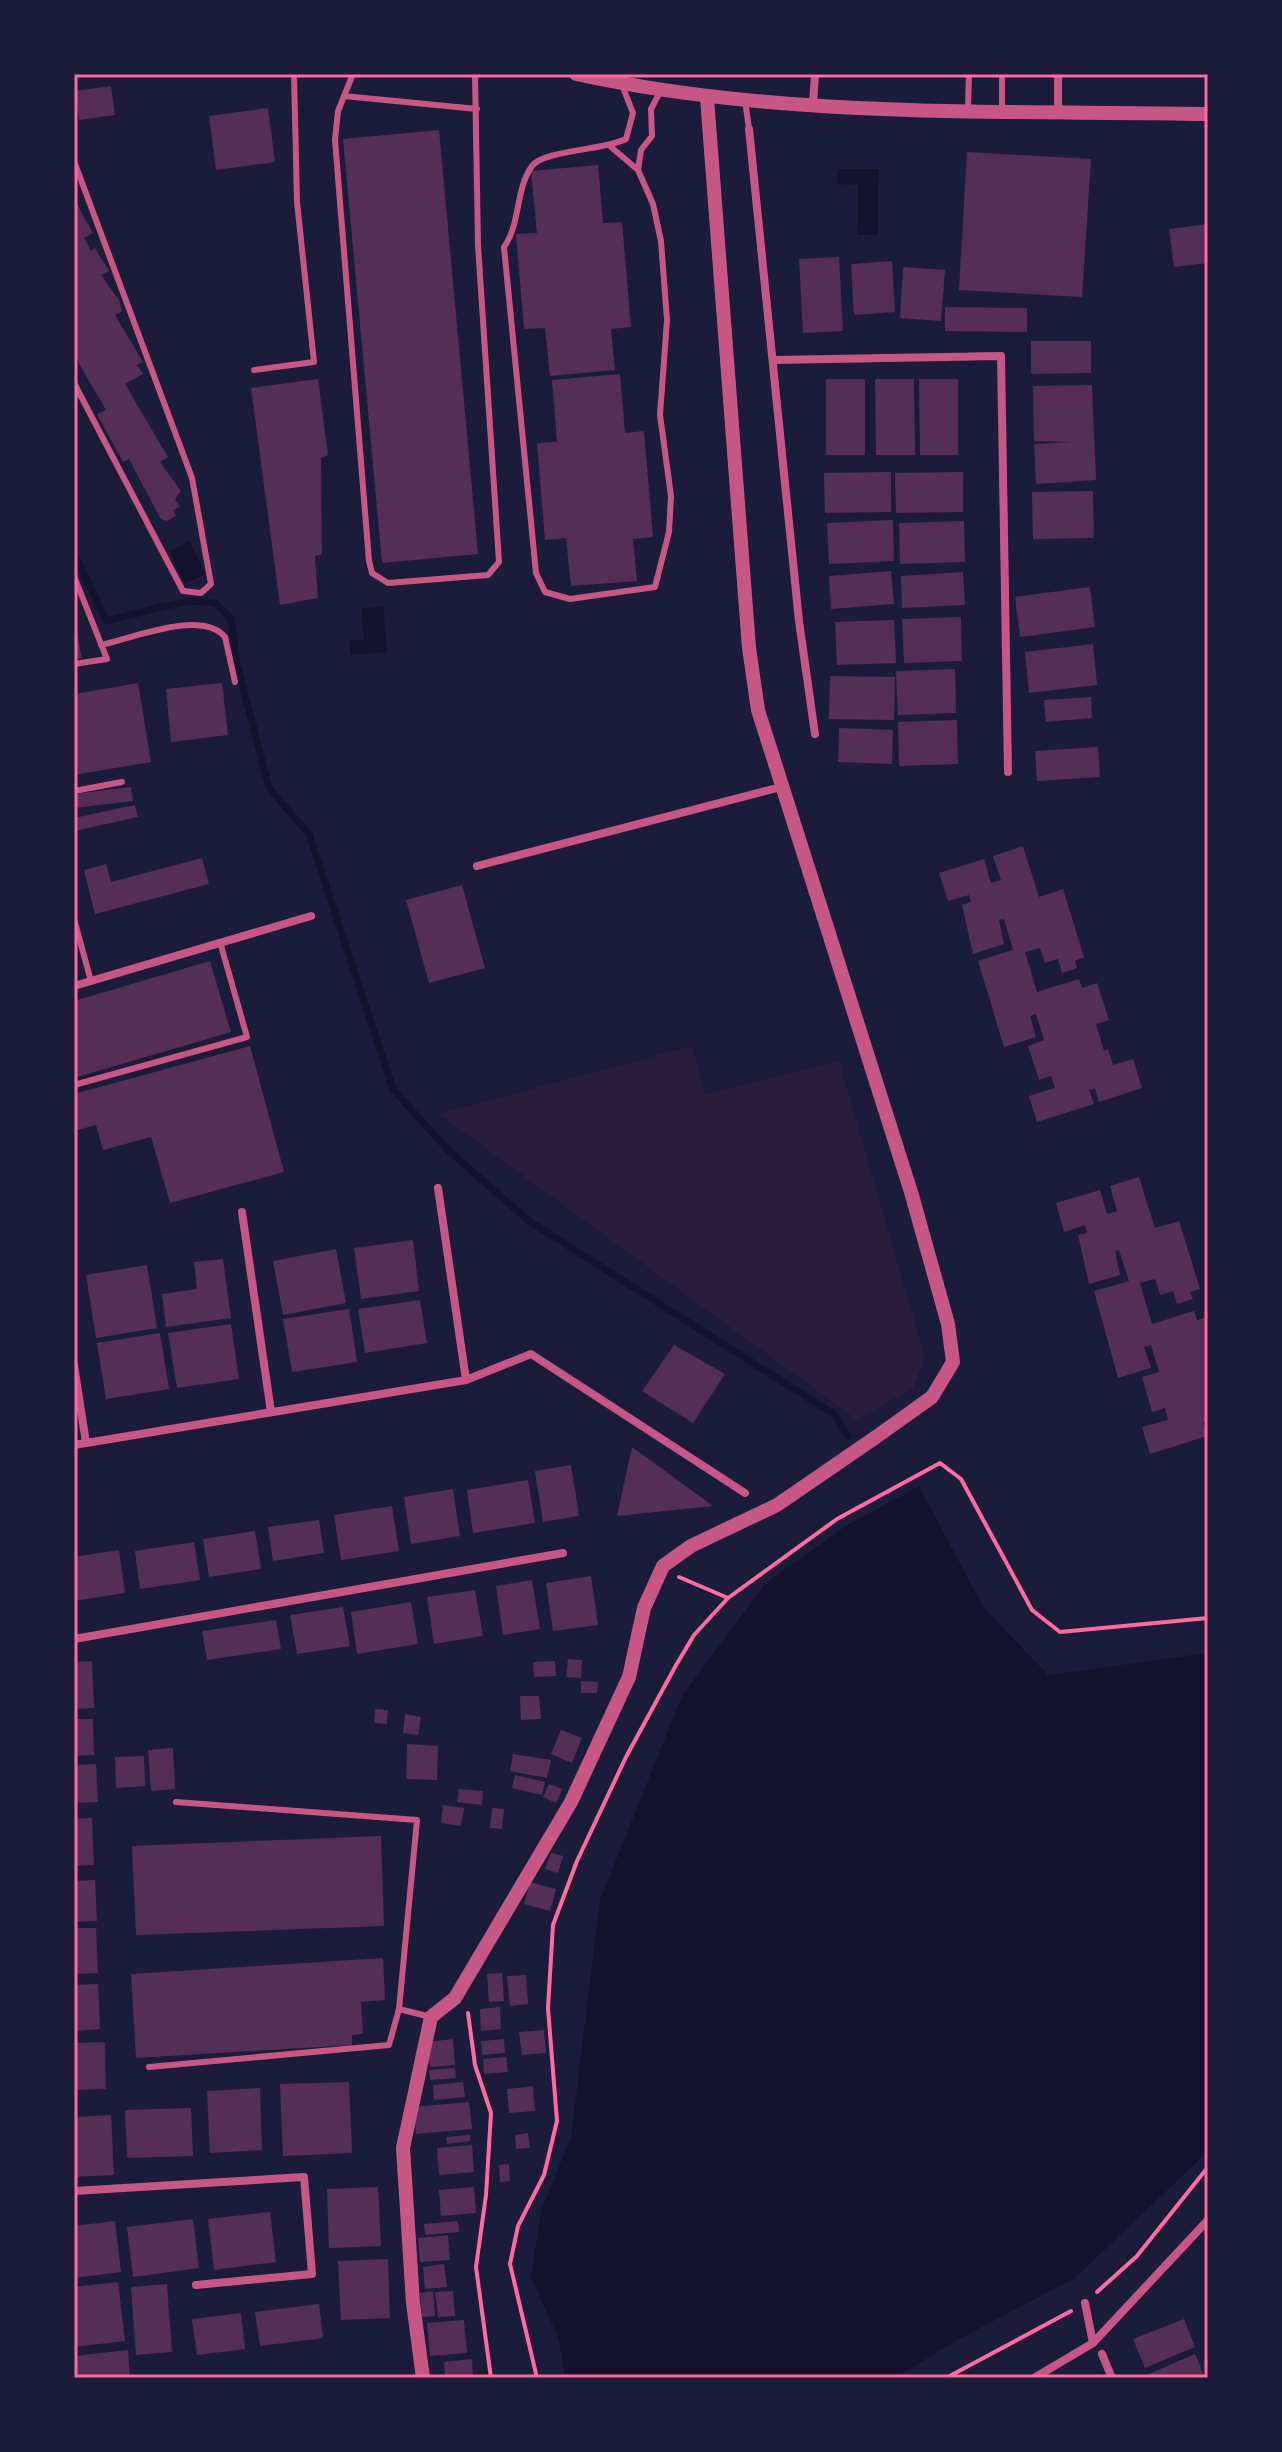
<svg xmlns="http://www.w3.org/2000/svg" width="1282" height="2452" font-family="'Open Sans',sans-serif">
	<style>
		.green { fill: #2a1e3b }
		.water { fill: #12122b }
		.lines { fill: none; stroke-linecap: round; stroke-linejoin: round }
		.stream { stroke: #12122b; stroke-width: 7 }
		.building { fill: #542f53 }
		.path { stroke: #ff6b9d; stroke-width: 4 }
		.service { stroke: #c65784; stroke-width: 6 }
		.minor { stroke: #c65784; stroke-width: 8 }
		.tertiary { stroke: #c65784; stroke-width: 14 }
		.neatline { fill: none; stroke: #ff6b9d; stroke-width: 3 }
	</style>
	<rect width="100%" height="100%" fill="#1b1b3a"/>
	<!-- green -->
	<path class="green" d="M692 1046 705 1094 839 1061 925 1358 913 1388 857 1420 439 1114Z"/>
	<!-- water -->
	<path class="water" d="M837 169H879L878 235H857L858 185 837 184Z
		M189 541 206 574 185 584 169 551Z
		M383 606 387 652 351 655 349 641 364 639 361 608Z
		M919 1486 983 1607 1048 1675 1208 1653V2145L1204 2155 1075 2278 957 2340 895 2378H565L559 2339 531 2278 541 2211 571 2137 600 1900 682 1696 766 1583 846 1526Z"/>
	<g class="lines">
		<!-- stream -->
		<path class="stream" d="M74 553 107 621 165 606 193 601 215 603 231 618 237 664 269 788 309 834 393 1089 448 1150 529 1221 835 1415 848 1436"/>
	</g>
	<!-- building -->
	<path class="building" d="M111 86 115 115 79 120 75 91Z
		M268 108 275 162 216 170 209 116Z
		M439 130 478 554 382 563 343 139Z
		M967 152 1091 159 1082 297 959 290Z
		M598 165 603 223 622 222 631 327 611 329 615 370 550 376 545 328 524 329 516 234 537 233 531 171Z
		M77 204 93 233 84 238 91 251 95 248 109 271 101 275 119 300 122 311 115 315 143 362 137 365 143 374 125 384 168 457 160 462 181 491 175 499 180 507 173 510 176 516 166 521 160 518 129 459 123 462 97 414 106 410 74 355V206Z
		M1208 224V263L1174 267 1169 229Z
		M839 257 843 331 803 333 799 259Z
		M892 261 895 312 854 315 851 264Z
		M903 267 945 270 941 321 900 318Z
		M945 307 1027 308V332L945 331Z
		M1031 341H1091V373L1031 374Z
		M620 374 625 433 644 431 653 537 633 539 637 581 571 586 566 538 545 540 537 443 557 442 552 380Z
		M318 379 328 455 321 458 322 554 315 556 318 598 280 605 251 388Z
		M826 379H865V455H826Z
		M875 379H914L915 455H876Z
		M919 379H958V455H920Z
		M1092 385 1096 480 1036 484 1034 444 1073 442 1034 441 1033 386Z
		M891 472V512L825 513 824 473Z
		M963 472V512L896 513 895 473Z
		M1093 491 1094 538 1033 539 1032 492Z
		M893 520 894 561 829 564 827 523Z
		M964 521 965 562 900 564 899 523Z
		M891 571 894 604 831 609 829 576Z
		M963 572 965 605 902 608 901 576Z
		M1090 587 1095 627 1020 637 1015 597Z
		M961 617 962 661 904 663 902 619Z
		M74 620 82 658 74 659Z
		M894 620 896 663 837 665 835 622Z
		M1093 644 1097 685 1029 693 1025 652Z
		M955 669 956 713 898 715 896 671Z
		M830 676 895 677 894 720 829 719Z
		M138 683 151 762 74 775V694Z
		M222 683 228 735 171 742 166 689Z
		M1091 697 1092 718 1046 722 1044 700Z
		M957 720 958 764 899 766 898 722Z
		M839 728 893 730 892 764 838 762Z
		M1098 747 1100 777 1037 781 1035 751Z
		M131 787 133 801 74 808V794Z
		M135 805 138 817 74 831V818Z
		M1023 846 1039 897 1063 889 1084 957 1075 961 1077 968 1062 973 1058 959 1045 963 1040 948 1025 952 1037 992 1079 979 1082 988 1097 983 1109 1020 1096 1024 1104 1051 1108 1049 1113 1065 1133 1059 1142 1088 1099 1102 1095 1089 1089 1090 1094 1104 1037 1122 1029 1096 1055 1088 1051 1076 1039 1080 1028 1046 1044 1040 1036 1014 1030 1016 1036 1037 1004 1047 978 961 1013 950 1004 919 999 920 1004 944 973 954 962 905 971 902 969 895 948 901 939 873 984 859 991 883 1001 880 993 856Z
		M202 858 209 884 95 914 84 870 106 864 111 882Z
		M462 885 485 968 429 983 406 900Z
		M210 961 231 1032 74 1078V1001Z
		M250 1046 284 1172 170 1203 151 1137 103 1150 96 1125 74 1131V1094Z
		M1139 1177 1155 1228 1179 1221 1200 1289 1190 1292 1193 1299 1177 1304 1173 1291 1160 1295 1155 1279 1140 1283 1152 1324 1194 1311 1197 1320 1208 1317V1421L1203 1422 1207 1436 1150 1454 1142 1427 1168 1420 1165 1408 1152 1412 1142 1377 1159 1372 1151 1345 1144 1347 1151 1368 1118 1378 1094 1291 1129 1281 1119 1250 1115 1251 1120 1275 1089 1284 1078 1235 1087 1233 1085 1225 1064 1232 1056 1203 1100 1190 1107 1214 1117 1211 1110 1186Z
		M413 1240 419 1291 361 1299 354 1248Z
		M336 1249 346 1303 283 1315 273 1261Z
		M223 1259 231 1318 166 1327 162 1294 197 1289 194 1262Z
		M147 1265 157 1328 96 1338 86 1275Z
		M420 1300 427 1343 365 1353 358 1309Z
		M349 1309 357 1362 292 1372 283 1319Z
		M231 1324 239 1379 177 1388 168 1333Z
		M160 1333 169 1389 106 1399 97 1343Z
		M674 1345 725 1374 693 1423 642 1391Z
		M632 1447 713 1506 617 1516Z
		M571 1465 579 1516 543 1522 535 1471Z
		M528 1480 535 1523 473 1533 467 1490Z
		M453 1489 460 1536 411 1544 404 1497Z
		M392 1506 399 1551 341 1560 334 1515Z
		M319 1520 324 1553 273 1561 268 1527Z
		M255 1531 261 1569 209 1577 203 1539Z
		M194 1542 200 1580 140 1589 135 1551Z
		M119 1550 125 1593 74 1601V1557Z
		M591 1576 598 1625 553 1631 546 1583Z
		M532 1580 540 1629 503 1635 496 1586Z
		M475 1590 483 1636 434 1644 427 1597Z
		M411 1602 418 1644 357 1654 351 1612Z
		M343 1607 350 1646 297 1654 290 1615Z
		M276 1620 281 1649 207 1660 202 1631Z
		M568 1659 582 1660 581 1678 566 1677Z
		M92 1661 94 1708 74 1709V1662Z
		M555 1661 556 1676 534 1677 533 1662Z
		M581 1681 598 1682 597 1693H581Z
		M520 1696H539L541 1719 521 1720Z
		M375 1709 388 1710 387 1724 374 1723Z
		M405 1714 421 1717 418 1735 403 1733Z
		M74 1719H93L94 1755 74 1756Z
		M561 1730 582 1738 572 1763 551 1754Z
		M407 1744 438 1746 437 1780 406 1779Z
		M173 1748 175 1789 151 1791 148 1750Z
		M513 1754 551 1760 547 1778 510 1771Z
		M144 1756 145 1786 116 1788 115 1757Z
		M96 1764 98 1802 74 1803V1765Z
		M515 1775 545 1782 542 1795 512 1788Z
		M549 1784 562 1789 556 1803 543 1797Z
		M459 1789 483 1791 482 1805 457 1802Z
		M443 1805 464 1808 461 1826 441 1823Z
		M492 1808 504 1809 502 1829 490 1828Z
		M92 1818 94 1865 74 1866V1819Z
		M381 1836 384 1926 136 1935 132 1846Z
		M551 1853 563 1856 558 1873 545 1869Z
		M95 1880 97 1921 74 1922V1881Z
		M530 1882 556 1889 550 1911 524 1904Z
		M74 1928H96L98 1973 74 1974Z
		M383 1958 385 2000 361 2002 363 2034 352 2035V2045L136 2058 131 1974Z
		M502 1973 504 2001 489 2002 487 1974Z
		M526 1975 528 2004 510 2006 507 1976Z
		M98 1984 100 2029 74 2031V1985Z
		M500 2007 501 2029 481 2031 480 2009Z
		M544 2030 546 2053 522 2055 519 2032Z
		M453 2039 455 2065 430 2067 427 2042Z
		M504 2039 505 2053 482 2055 481 2041Z
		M105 2042 106 2089 74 2090V2043Z
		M506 2057 508 2072 484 2074 483 2059Z
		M455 2068 456 2078 430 2080 429 2070Z
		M349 2082 352 2153 283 2156 280 2084Z
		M463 2082 465 2097 434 2100 433 2085Z
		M533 2086 535 2111 509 2113 507 2089Z
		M260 2088 262 2150 210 2153 207 2091Z
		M469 2102 472 2129 416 2134 414 2107Z
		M191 2108 193 2156 127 2158 125 2110Z
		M111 2115 114 2175 74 2177V2117Z
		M528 2133 530 2148 516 2149 515 2135Z
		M470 2135V2141L447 2144 446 2137Z
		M472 2145 474 2172 439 2175 437 2148Z
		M509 2164 510 2181 500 2182 499 2165Z
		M378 2187 381 2246 329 2248 327 2189Z
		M474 2187 476 2213 441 2216 439 2190Z
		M270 2212 276 2262 214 2270 208 2219Z
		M193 2219 199 2268 133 2277 127 2227Z
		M115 2221 121 2272 74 2278V2226Z
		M458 2221 459 2232 425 2235 424 2224Z
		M448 2235 450 2260 420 2262 418 2238Z
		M388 2259 390 2318 341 2320 338 2261Z
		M444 2264 447 2287 425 2289 423 2267Z
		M118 2282 125 2341 74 2347V2287Z
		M167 2284 172 2352 136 2355 131 2287Z
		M433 2291 435 2316 422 2317 420 2293Z
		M453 2291 455 2316 438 2317 435 2292Z
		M319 2304 323 2338 260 2346 255 2312Z
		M241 2313 245 2349 197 2355 192 2319Z
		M1184 2319 1195 2347 1145 2368 1133 2339Z
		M464 2320 467 2353 430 2356 427 2323Z
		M128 2350 130 2378H74V2356Z
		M1195 2354 1205 2378H1147L1146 2375Z
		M472 2359 473 2378H445L444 2362Z"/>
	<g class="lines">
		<!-- path -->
		<path class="path" d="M679 1577 728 1598
			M468 2013 475 2065 491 2113 486 2195 476 2267 491 2378
			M1097 2292 1137 2256 1208 2167
			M537 2378 510 2264 518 2226 544 2175 557 2121 548 2008 553 1925 577 1861 626 1757 675 1667 694 1635 728 1598 837 1519 940 1463 961 1479 1032 1610 1060 1632 1208 1618
			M946 2378 1071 2311"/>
		<!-- service -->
		<path class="service" d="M353 74 338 111 335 140 369 561 372 573 388 583 488 575 499 562 478 245 475 74
			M1002 74V110
			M622 85 633 113 626 139C605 150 544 150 532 166 515 190 521 223 504 247L536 573 545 592 570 599 655 587 669 532 671 496 660 415 667 320 661 241 653 204 638 170 641 150 652 136 651 109 661 90
			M344 96 477 109
			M745 100 749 129
			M968 109 969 74
			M611 147 638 170
			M74 161 192 478 211 584 201 593 183 591 74 383
			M254 370 314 362 297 202 294 74
			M74 576 107 659 74 664
			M101 645C133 638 201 609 225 637L235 682
			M74 791 122 782
			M74 919 91 981
			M74 1085 247 1037 220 942
			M399 2009 431 2017
			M149 2067 389 2045 399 2009 417 1820 176 1802"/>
		<!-- minor -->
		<path class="minor" d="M813 105 815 74
			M1058 111V74
			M749 129 799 621 815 734
			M773 360 1001 356 1008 772
			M477 866 781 787
			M74 986 311 916
			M438 1188 466 1380
			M242 1212 271 1412
			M74 1365 86 1443
			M74 1445 466 1380 531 1354 745 1493
			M74 1639 563 1553
			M74 2191 304 2177 312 2274 196 2285
			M1085 2303 1093 2343
			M1102 2354 1112 2378
			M1034 2378 1093 2343 1208 2220"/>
		<!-- tertiary -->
		<path class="tertiary" d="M576 74C782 119 998 110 1208 114
			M423 2378 413 2303 403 2148 431 2017 455 1998 571 1802 629 1677 644 1608 663 1566 691 1546 777 1505 876 1437 932 1397 953 1362 948 1324 911 1192 758 710 749 648 707 98"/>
	</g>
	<!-- border -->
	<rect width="1282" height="2452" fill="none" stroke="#1b1b3a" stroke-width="152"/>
	<rect x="76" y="76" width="1130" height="2300" class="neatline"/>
</svg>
